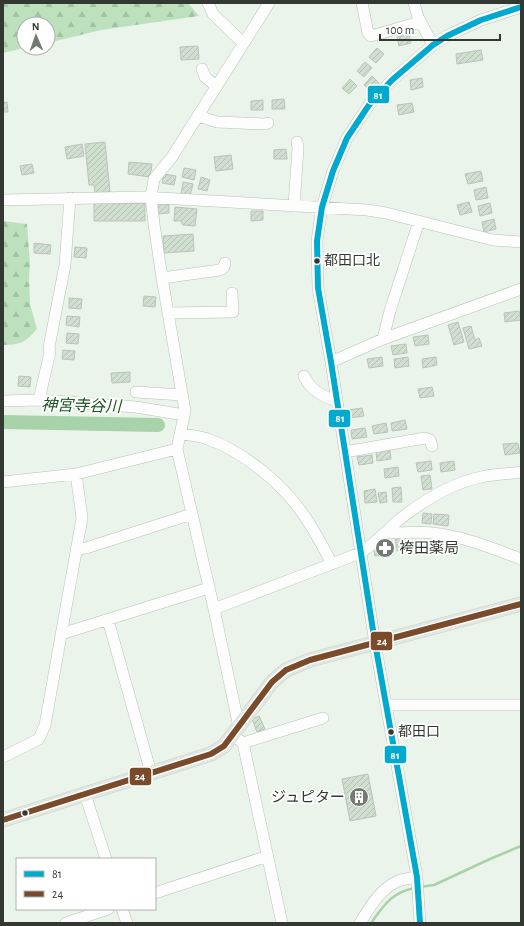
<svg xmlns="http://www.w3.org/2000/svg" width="524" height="926" font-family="'Alegreya Sans','Noto Sans JP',sans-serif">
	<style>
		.forest { fill: url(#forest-firs) }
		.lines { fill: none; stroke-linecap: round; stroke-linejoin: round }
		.stream { stroke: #a8d2a8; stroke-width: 2.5 }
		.river { stroke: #a8d2a8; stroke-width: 14 }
		.building { fill: url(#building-hatch); stroke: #bbc2bb }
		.minor-casing { stroke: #b8c0b8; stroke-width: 12 }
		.major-casing { stroke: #cbd0cb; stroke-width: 15 }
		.minor { stroke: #fcfdfc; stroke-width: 11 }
		.major { stroke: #e0e6e0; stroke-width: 14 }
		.bus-1-casing { stroke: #fff; stroke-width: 9 }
		.bus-2-casing { stroke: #fff; stroke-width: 9 }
		.bus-1 { stroke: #00a9ce; stroke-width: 6 }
		.bus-2 { stroke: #7a4b2a; stroke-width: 6 }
		.bus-dot { fill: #333932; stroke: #fff; stroke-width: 1.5 }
		.labels { text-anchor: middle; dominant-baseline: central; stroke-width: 3.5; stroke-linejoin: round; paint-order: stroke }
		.bus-label { font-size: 14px; fill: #333932; stroke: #fff; text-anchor: start }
		.poi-label { font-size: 15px; fill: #333932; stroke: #fff; text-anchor: start }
		.water-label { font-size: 16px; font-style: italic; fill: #1a541e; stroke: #fff }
		.line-badge { stroke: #fff; stroke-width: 1.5 }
		.badge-label { font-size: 11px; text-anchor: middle; font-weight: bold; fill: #fff }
	</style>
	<defs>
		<pattern id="forest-firs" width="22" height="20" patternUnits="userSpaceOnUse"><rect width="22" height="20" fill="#bde1bd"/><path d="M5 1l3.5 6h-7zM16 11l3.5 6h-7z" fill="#a3c2a3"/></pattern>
		<pattern id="building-hatch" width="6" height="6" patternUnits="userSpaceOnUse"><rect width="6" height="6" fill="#d0dfd0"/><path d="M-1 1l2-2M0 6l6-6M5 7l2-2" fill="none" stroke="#b3c0b3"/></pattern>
	</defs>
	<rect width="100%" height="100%" fill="#ebf4eb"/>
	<!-- forest -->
	<path class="forest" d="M3 3H188L199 16 101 30 48 43V24H24V48L3 53Z
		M3 221 27 224 30 264 29 277 30 304 37 329C26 342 20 345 3 345Z"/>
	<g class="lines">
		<!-- stream -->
		<path class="stream" d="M420 887 434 885 490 859 521 846
			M371 923C384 905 392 892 415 888"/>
		<!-- river -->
		<path class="river" d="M3 422 158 425"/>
	</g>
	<!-- building -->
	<path class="building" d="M409 34 411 43 399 46 397 37Z
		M198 46 199 59 181 60 180 47Z
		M377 48 384 54 376 63 369 57Z
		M481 50 483 60 457 64 456 54Z
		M365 62 372 68 364 77 357 71Z
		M372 76 379 83 371 91 364 85Z
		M422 78 423 87 411 90 410 80Z
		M350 79 357 86 349 94 342 88Z
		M284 99 285 109H272V100Z
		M263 100V110H251V101Z
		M7 102 8 112H3V103Z
		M412 103 414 112 399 115 397 105Z
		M105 142 110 192 95 193 94 185H89L85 144Z
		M82 144 84 156 67 159 65 147Z
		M286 149 287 159H274V150Z
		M231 155 233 169 216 171 214 157Z
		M129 162 152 164 150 177 128 174Z
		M32 164 34 173 22 175 20 166Z
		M184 168 196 170 194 180 182 177Z
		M481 171 483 181 468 184 465 174Z
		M164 174 176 176 174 185 162 183Z
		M201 177 210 180 207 191 198 189Z
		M183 182 193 184 190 196 181 194Z
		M486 187 488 198 476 200 474 190Z
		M469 202 472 212 460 215 457 205Z
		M94 203H145V221H94Z
		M490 203 492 213 480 216 478 206Z
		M157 204H169V213L157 214Z
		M175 207 197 209 195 226 183 225 181 221H174Z
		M251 211H263V220L251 221Z
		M494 219 496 229 484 232 482 222Z
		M193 234 194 251 164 253 163 236Z
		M34 243 51 245 50 254 34 253Z
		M75 247 87 248 86 258 74 257Z
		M144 296 156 297 155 307 143 306Z
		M69 298 82 299 81 309 69 308Z
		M519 311 521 320 505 322 504 313Z
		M67 316 80 317 79 327 66 325Z
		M458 322 464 342 454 345 448 325Z
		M471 326 475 340 479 338 482 346 469 349 463 328Z
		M67 333 79 334 78 344 66 343Z
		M428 335 429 344 415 346 413 337Z
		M406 344 407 353 393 355 391 346Z
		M63 350 75 351 74 360 62 359Z
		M382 357 383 366 369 368 367 359Z
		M408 357 409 366 395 368 394 359Z
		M436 357 437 365 423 368 422 359Z
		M130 372V382L112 383 111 373Z
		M19 376 31 377 30 387 18 386Z
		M432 387 434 396 420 398 418 389Z
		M362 408 364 416 349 418 348 410Z
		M405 420 407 429 392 431 391 423Z
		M386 423 388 432 374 434 372 426Z
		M365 428 367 437 352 439 351 430Z
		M518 443 520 453 505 455 503 444Z
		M390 450 391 459 377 461 376 452Z
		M372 455 373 463 359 465 357 457Z
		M431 461 432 470 418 472 416 463Z
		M454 461 455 470 441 472 440 463Z
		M398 467 399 476 385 478 384 469Z
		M430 475 432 489 423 490 421 476Z
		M401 487 402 502H393L392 488Z
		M375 489 377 502 365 503 364 491Z
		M386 492 387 502 380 503 378 493Z
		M423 513 432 514 431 524 422 523Z
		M434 514 449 515 448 526 433 524Z
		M404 536 406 550 397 551 395 537Z
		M390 541 392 551 387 552V555L375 556 374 551H376L379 547H383V544Z
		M259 716 265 729 257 732 252 719Z
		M368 774 376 816 350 821 342 779Z"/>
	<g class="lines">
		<defs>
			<path id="minor" d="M208 3 213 14 243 43
				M362 3 368 33 371 36 420 22
				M414 3 418 17 433 45
				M202 69 205 77 216 86
				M198 116 217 122 265 124 268 123
				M3 200 144 197 367 210 386 213 493 240 521 242
				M294 206 298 148 297 142
				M162 278 220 270 224 267 225 263
				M168 313 233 312 232 293
				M383 339 390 311 419 221
				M331 362 383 339 521 289
				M304 376C310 390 323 397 337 401
				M136 392 182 395
				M39 400 50 352 49 347 65 265 70 198
				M3 401 39 400 136 407 184 415
				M180 434C189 435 199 436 208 439 243 452 281 482 303 514 314 529 323 547 332 564
				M345 452 425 438 430 440 432 446
				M3 482 76 474 177 449
				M386 532C401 534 417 531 432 533 463 536 492 548 521 559
				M76 549 86 548 192 514
				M214 609 360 553C375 544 387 530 400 519 423 501 453 483 481 477 494 474 508 474 521 472
				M108 620 151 773
				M61 634 209 588
				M386 705H521
				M239 727 214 609 177 449 185 411 162 278 154 224 151 197 154 179 172 157 269 3
				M233 735 243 743 282 923
				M243 743 323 718
				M3 757 39 739 45 725 82 518 76 474
				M85 794 106 859
				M155 893 268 856
				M122 909 127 923
				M66 923 108 909
				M360 923C370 907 380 889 398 881 403 879 411 878 417 877
				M420 923 417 877 375 643 331 362 318 288 317 241 322 207 333 171 347 138 369 105 392 80 433 45 447 36 481 20 521 7"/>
			<path id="major" d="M3 820 211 754 224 746 272 682 286 670 310 660 521 604"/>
		</defs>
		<!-- minor casing -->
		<use href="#minor" class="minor-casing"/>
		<!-- major casing -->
		<use href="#major" class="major-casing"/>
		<!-- minor -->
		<use href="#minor" class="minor"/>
		<!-- major -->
		<use href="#major" class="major"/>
		<defs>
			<path id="bus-1" d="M420 923 417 877 375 643 331 362 318 288 317 241 322 207 333 171 347 138 369 105 392 80 433 45 447 36 481 20 521 7"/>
			<path id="bus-2" d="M3 820 211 754 224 746 272 682 286 670 310 660 521 604"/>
		</defs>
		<!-- bus-1 casing -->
		<use href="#bus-1" class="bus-1-casing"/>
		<!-- bus-2 casing -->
		<use href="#bus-2" class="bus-2-casing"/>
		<!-- bus-1 -->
		<use href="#bus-1" class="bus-1"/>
		<!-- bus-2 -->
		<use href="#bus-2" class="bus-2"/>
	</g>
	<!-- icons -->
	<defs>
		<symbol id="pharmacy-disc" viewBox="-11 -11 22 22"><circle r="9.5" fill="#737a73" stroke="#fff"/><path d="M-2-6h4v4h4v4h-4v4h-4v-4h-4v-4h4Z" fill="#fff"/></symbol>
		<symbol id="building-disc" viewBox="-11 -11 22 22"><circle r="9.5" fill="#737a73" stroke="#fff"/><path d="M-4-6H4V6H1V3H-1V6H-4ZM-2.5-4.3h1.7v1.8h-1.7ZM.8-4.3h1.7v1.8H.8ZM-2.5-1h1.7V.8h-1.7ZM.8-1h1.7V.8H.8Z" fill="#fff"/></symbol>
	</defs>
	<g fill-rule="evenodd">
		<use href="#pharmacy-disc" x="374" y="537" width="22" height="22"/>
		<use href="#building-disc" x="348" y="786" width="22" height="22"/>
	</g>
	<!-- markers -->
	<g class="bus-dot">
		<circle cx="317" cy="261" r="3.5"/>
		<circle cx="391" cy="732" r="3.5"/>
		<circle cx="25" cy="813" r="3.5"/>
	</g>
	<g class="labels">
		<!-- bus labels -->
		<g class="bus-label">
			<text x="324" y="261">都田口北</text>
			<text x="398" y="732">都田口</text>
		</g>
		<!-- poi labels -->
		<g class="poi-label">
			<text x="399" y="548">袴田薬局</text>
			<text x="345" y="797" text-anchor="end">ジュピター</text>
		</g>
		<!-- water labels -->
		<g class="water-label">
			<text transform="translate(81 406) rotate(1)">神宮寺谷川</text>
		</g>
	</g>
	<g class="line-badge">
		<rect x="367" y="85" width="23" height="19" rx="4" fill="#00a9ce"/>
		<rect x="328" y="409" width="23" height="19" rx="4" fill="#00a9ce"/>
		<rect x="370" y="631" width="23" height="20" rx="4" fill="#7a4b2a"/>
		<rect x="384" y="745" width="23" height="19" rx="4" fill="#00a9ce"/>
		<rect x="129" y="767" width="23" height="19" rx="4" fill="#7a4b2a"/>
	</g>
	<g class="badge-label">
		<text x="378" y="99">81</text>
		<text x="340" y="422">81</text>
		<text x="382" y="645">24</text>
		<text x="395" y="759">81</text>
		<text x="140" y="780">24</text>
	</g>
	<!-- border -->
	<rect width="524" height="926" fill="none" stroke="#333932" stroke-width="8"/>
	<!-- legend -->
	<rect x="16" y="858" width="140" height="52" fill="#ffffff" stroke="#adb0ad"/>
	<rect x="24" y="871" width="20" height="6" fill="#00a9ce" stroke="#adb0ad"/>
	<text x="52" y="878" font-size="12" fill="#333932">81</text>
	<rect x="24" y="891" width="20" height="6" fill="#7a4b2a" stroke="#adb0ad"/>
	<text x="52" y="898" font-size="12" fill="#333932">24</text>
	<!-- north arrow -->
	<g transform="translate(36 36) rotate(358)"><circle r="19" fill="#ffffff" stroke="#adb0ad"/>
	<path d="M0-3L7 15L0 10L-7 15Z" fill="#737a73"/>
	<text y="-6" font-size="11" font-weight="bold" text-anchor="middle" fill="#333932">N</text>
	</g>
	<!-- scale -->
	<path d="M380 34v6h120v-6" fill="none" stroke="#333932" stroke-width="2"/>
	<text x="386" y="34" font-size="12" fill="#333932" stroke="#ffffff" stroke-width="3" paint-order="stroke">100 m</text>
</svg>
